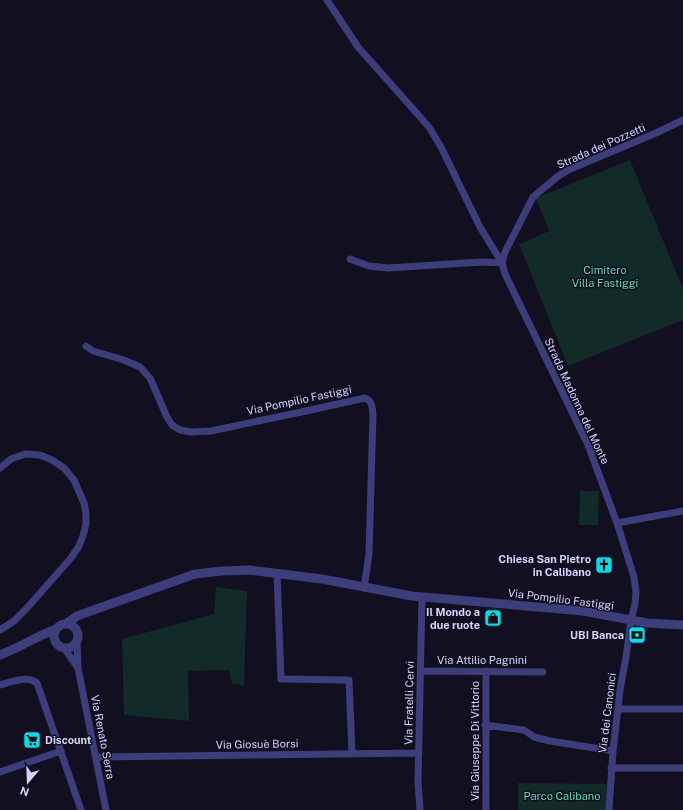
<svg xmlns="http://www.w3.org/2000/svg" width="683" height="810" font-family="'Public Sans',sans-serif">
	<style>
		.green { fill: #122a28 }
		.lines { fill: none; stroke-linecap: round; stroke-linejoin: round }
		.minor { stroke: #3e3d7c; stroke-width: 7 }
		.tertiary { stroke: #3e3d7c; stroke-width: 9 }
		.labels { text-anchor: middle; dominant-baseline: central; stroke-width: 3; stroke-linejoin: round; paint-order: stroke }
		.street-label { font-size: 11px; fill: #d5d2fc; stroke: #110f20 }
		.park-label { font-size: 11px; fill: #63d6b6; stroke: #110f20 }
		.poi-label { font-size: 11px; font-weight: bold; fill: #d5d2fc; stroke: #110f20; text-anchor: end }
	</style>
	<rect width="100%" height="100%" fill="#110f20"/>
	<!-- green -->
	<path class="green" d="M630 160 683 289V320L568 366 519 244 549 231 536 198Z
		M580 491H599L598 525H579Z
		M216 587 247 591 244 685 232 684 229 670 188 671 189 721 124 715 122 639 214 614Z
		M518 783 607 784 606 810H518Z"/>
	<g class="lines">
		<!-- minor -->
		<path class="minor" d="M327 0 358 47 429 127 441 147 480 227 502 263 505 274 588 445 617 523 634 577 636 592 635 604 631 620 626 657 620 690 613 751 609 810
			M350 259 369 266 388 268 481 262 502 263
			M502 263 505 252 533 197 557 177 568 170 656 133 683 120
			M86 346 93 351 124 360 140 367 150 378 167 417 172 425 180 430 191 432 211 431 306 411 365 398C373 401 372 408 373 415L369 554 364 588
			M0 468 11 459 25 454 40 455 52 460 64 468 74 480 84 503 86 513V524L83 536 79 546 71 558 27 608 14 621 0 630
			M617 523 683 511
			M277 574 281 679 349 680 352 754
			M77 642 78 668 106 810
			M64 648 78 668
			M421 671 543 672
			M486 671V810
			M0 685C11 682 27 675 37 683L81 810
			M618 709H683
			M485 725 524 730 534 737 550 741 613 751
			M96 757 419 753
			M611 768H683
			M0 772 61 751
			M420 810 418 782 422 597"/>
		<!-- tertiary -->
		<path class="tertiary" d="M67 623 77 616 88 612 195 574 222 571 249 570 322 579 412 596 583 611 647 623 683 625
			M54 636a12 12 0 1 1 24 0a12 12 0 1 1-24 0Z
			M0 655C19 648 37 636 56 629"/>
	</g>
	<!-- icons -->
	<defs>
		<symbol id="church-square" viewBox="-11 -11 22 22"><rect x="-9" y="-9" width="18" height="18" rx="4" fill="#12d7e7" stroke="#110f20"/><path d="M-1.2-6h2.4v3.5h3.3v2.4h-3.3V6h-2.4V-.1h-3.3v-2.4h3.3Z" fill="#111"/></symbol>
		<symbol id="shop-square" viewBox="-11 -11 22 22"><rect x="-9" y="-9" width="18" height="18" rx="4" fill="#12d7e7" stroke="#110f20"/><path d="M-5-2.5h2.3a2.7 3.5 0 0 1 5.4 0H5L5.5 6h-11ZM-1.5-2.5h3a1.5 2.3 0 0 0-3 0Z" fill="#111"/></symbol>
		<symbol id="bank-square" viewBox="-11 -11 22 22"><rect x="-9" y="-9" width="18" height="18" rx="4" fill="#12d7e7" stroke="#110f20"/><path d="M-6-4H6V4H-6ZM0-2.3a2.3 2.3 0 1 0 0 4.6a2.3 2.3 0 1 0 0-4.6Z" fill="#111"/></symbol>
		<symbol id="supermarket-square" viewBox="-11 -11 22 22"><rect x="-9" y="-9" width="18" height="18" rx="4" fill="#12d7e7" stroke="#110f20"/><path d="M-6-5.5h2.5l.6 2H6L4.5 2H-2.5L-4.4-4H-6ZM-1.5 3.2a1.3 1.3 0 1 0 .1 0ZM3 3.2a1.3 1.3 0 1 0 .1 0Z" fill="#111"/></symbol>
	</defs>
	<g fill-rule="evenodd">
		<use href="#church-square" x="594" y="555" width="20" height="20"/>
		<use href="#shop-square" x="483" y="608" width="20" height="20"/>
		<use href="#bank-square" x="627" y="625" width="20" height="20"/>
		<use href="#supermarket-square" x="22" y="730" width="20" height="20"/>
	</g>
	<g class="labels">
		<!-- street labels -->
		<g class="street-label">
			<text transform="translate(601 146) rotate(-24)">Strada dei Pozzetti</text>
			<text transform="translate(299 400) rotate(-12)">Via Pompilio Fastiggi</text>
			<text transform="translate(577 401) rotate(65)">Strada Madonna del Monte</text>
			<text transform="translate(561 599) rotate(7)">Via Pompilio Fastiggi</text>
			<text x="482" y="660">Via Attilio Pagnini</text>
			<text transform="translate(409 703) rotate(-89)">Via Fratelli Cervi</text>
			<text transform="translate(607 713) rotate(-83)">Via dei Canonici</text>
			<text transform="translate(103 737) rotate(79)">Via Renato Serra</text>
			<text transform="translate(475 741) rotate(-90)">Via Giuseppe Di Vittorio</text>
			<text transform="translate(257 744) rotate(-1)">Via Giosuè Borsi</text>
		</g>
		<!-- park labels -->
		<g class="park-label">
			<text x="605" y="270">Cimitero<tspan x="605" dy="13">Villa Fastiggi</tspan></text>
			<text x="562" y="796">Parco Calibano</text>
		</g>
		<!-- poi labels -->
		<g class="poi-label">
			<text x="591" y="559">Chiesa San Pietro<tspan x="591" dy="13">in Calibano</tspan></text>
			<text x="480" y="612">Il Mondo a<tspan x="480" dy="13">due ruote</tspan></text>
			<text x="624" y="635">UBI Banca</text>
			<text x="45" y="740" text-anchor="start">Discount</text>
		</g>
	</g>
	<!-- north arrow -->
	<g transform="translate(28 782) rotate(199)" stroke="#110f20" stroke-width="3" paint-order="stroke">
	<path d="M0-3L7 15L0 10L-7 15Z" fill="#d5d2fc"/>
	<text y="-6" font-size="11" font-weight="bold" text-anchor="middle" fill="#d5d2fc">N</text>
	</g>
</svg>
